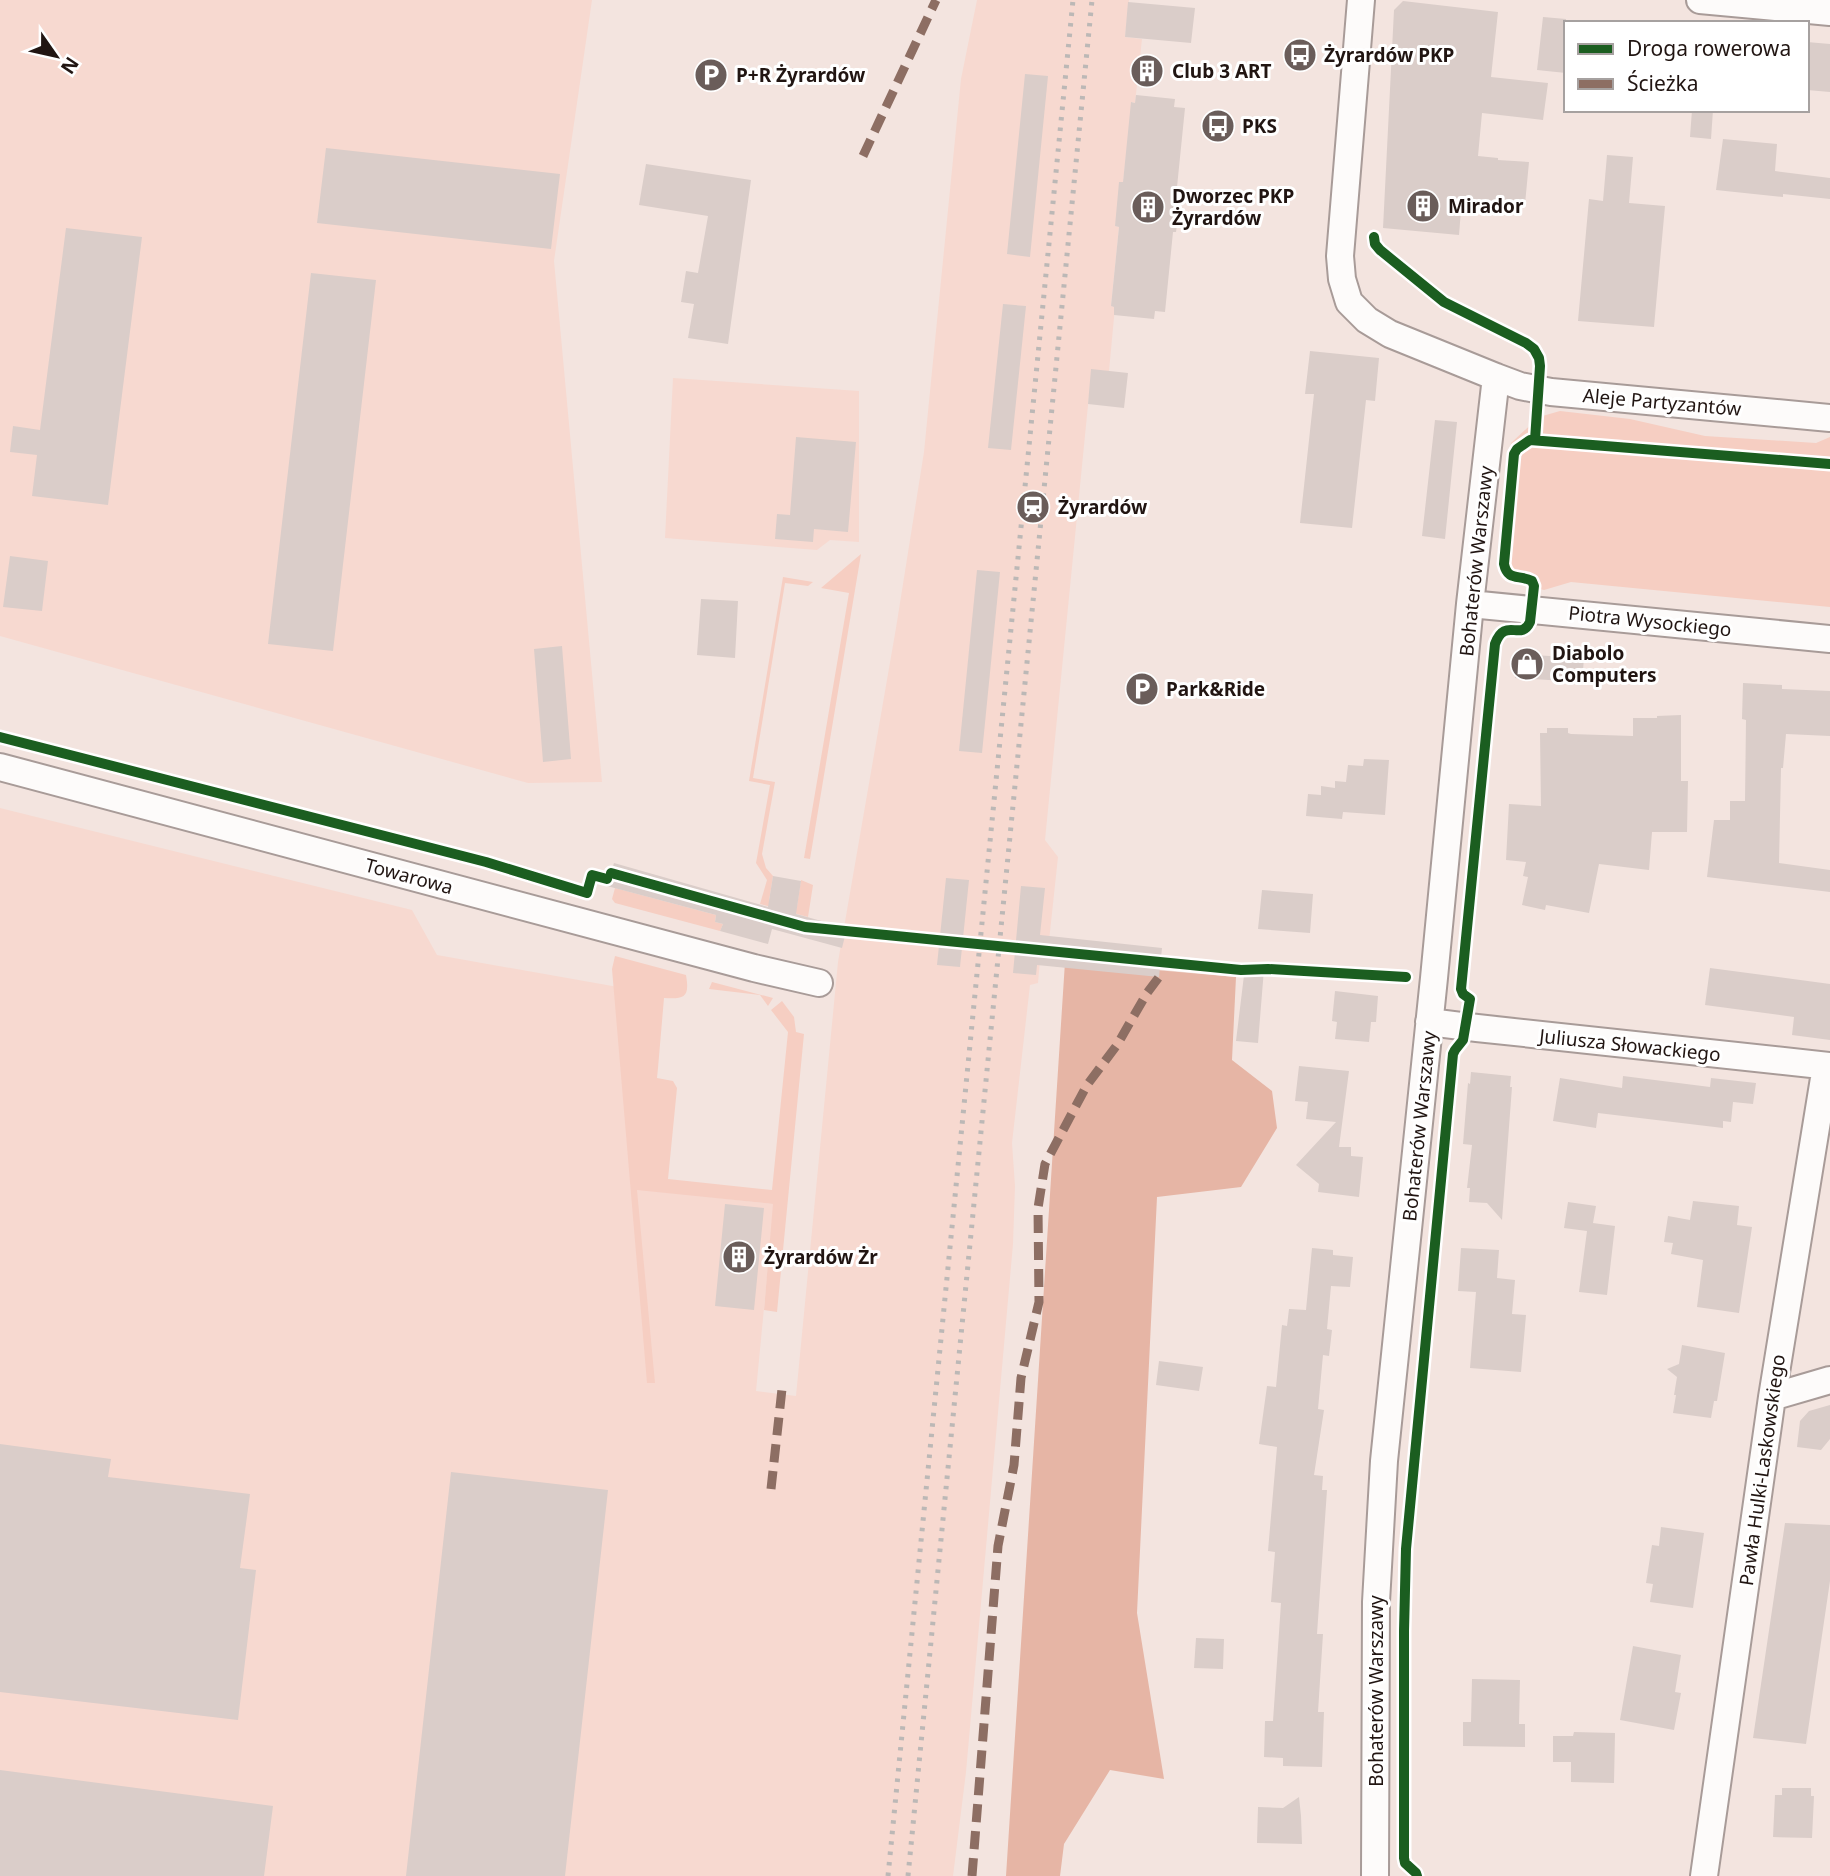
<svg xmlns="http://www.w3.org/2000/svg" width="1830" height="1876" font-family="'Noto Sans',sans-serif">
	<style>
		.built { fill: #f7d9d0 }
		.green { fill: #f6cec2 }
		.forest { fill: #e6b5a5 }
		.building { fill: #dacdc9 }
		.lines { fill: none; stroke-linecap: round; stroke-linejoin: round }
		.minor-casing { stroke: #a89b98; stroke-width: 30 }
		.minor { stroke: #fdfbfa; stroke-width: 26 }
		.rail { stroke: #bcb8b6; stroke-width: 5; stroke-dasharray: 3.5 7; stroke-linecap: butt }
		.quiet { stroke: #8d6e63; stroke-width: 9; stroke-dasharray: 18 9; stroke-linecap: butt }
		.cycleway-casing { stroke: #fff; stroke-width: 15 }
		.cycleway { stroke: #1b5e20; stroke-width: 10 }
		.labels { text-anchor: middle; dominant-baseline: central; stroke-width: 6; stroke-linejoin: round; paint-order: stroke }
		.poi-label { font-size: 19px; font-weight: bold; fill: #211512; stroke: #fff; text-anchor: start }
		.street-label { font-size: 19px; fill: #211512; stroke: #fff }
	</style>
	<rect width="100%" height="100%" fill="#f3e4df"/>
	<!-- built -->
	<path class="built" d="M0 0H592L554 261 602 782 528 783 0 636Z
		M977 0H1129L1125 37 1142 39 1135 103 1132 102 1123 182 1115 226 1119 227 1111 306 1115 307 1109 371 1090 385 1045 840 1058 857 1049 941 1040 960 1038 983 1030 985 1012 1143 1015 1186 1013 1244 966 1772 953 1876H0V808L412 910 437 955 618 987 637 1189 774 1204 756 1391 796 1396 838 962 896 628 924 452 961 79Z
		M673 378 859 391V542L830 540 817 550 665 538Z"/>
	<!-- green -->
	<path class="green" d="M1560 411 1630 419 1705 436 1816 443 1830 437V607L1571 582 1544 590 1508 581 1500 568 1511 443 1539 417Z
		M861 554 810 859 804 858 849 593 821 588Z
		M783 577 813 582 808 586 785 583 753 778 775 782 762 854 766 868 773 876 769 901 797 906 801 880 813 885 808 917 760 904 767 880 756 863 770 785 749 781Z
		M615 888 716 915 715 922 723 924 720 931 615 903 612 899Z
		M615 956 686 975C690 998 684 999 664 998L658 1068 657 1078 673 1081 677 1088 668 1179 772 1190 788 1032 771 1010 782 1001 794 1017 796 1032 804 1034 777 1312 764 1310 773 1204 637 1190 655 1383H647L612 969Z
		M712 982 773 998 768 1006 760 995 709 989Z"/>
	<!-- forest -->
	<path class="forest" d="M1065 962 1236 977 1232 1060 1272 1091 1277 1128 1241 1187 1157 1197 1137 1613 1164 1779 1110 1770 1064 1844 1060 1876H1006Z"/>
	<!-- building -->
	<path class="building" d="M1403 1 1498 12 1491 77 1548 83 1543 120 1482 113 1478 156 1498 158V160L1529 162 1525 204 1462 198 1459 235 1383 228 1394 10Z
		M1128 2 1195 8 1191 43 1125 37Z
		M1543 17 1566 19V73L1537 70Z
		M1807 42 1830 44V92L1807 90Z
		M1025 74 1048 76 1030 257 1007 254Z
		M1136 95 1175 99 1174 107 1185 108 1177 187 1181 188 1179 210 1176 232H1173L1165 312 1155 311 1154 319 1114 315V307L1111 306 1119 227 1115 226 1119 182H1123L1131 102 1135 103Z
		M1692 110H1713L1711 139 1690 137Z
		M1723 139 1777 144 1775 171 1830 178V199L1783 194V197L1716 190Z
		M326 148 560 174 551 249 317 223Z
		M1607 155 1633 157 1629 203 1665 206 1654 327 1578 321 1589 199 1603 201Z
		M646 164 751 180 728 344 688 338 694 304 681 302 686 271 698 273 708 216 639 205Z
		M66 228 142 237 108 505 32 496 37 455 10 452 13 426 40 430Z
		M311 273 376 280 333 651 268 644Z
		M1003 304 1026 306 1011 450 988 448Z
		M1310 351 1379 358 1375 401 1366 400 1352 528 1300 523 1314 394H1305Z
		M1091 369 1128 373 1124 408 1088 404Z
		M1435 420 1457 422 1445 539 1422 536Z
		M796 437 856 442 848 532 814 529 813 542 775 539 777 514 790 515Z
		M10 556 48 561 42 611 3 607Z
		M977 570 1000 572 982 753 959 751Z
		M701 599 738 601 735 658 697 655Z
		M562 646 571 759 543 762 534 649Z
		M1516 654 1584 658 1582 682 1515 678Z
		M1743 683 1782 685V689L1830 691V736L1786 734 1783 768H1781L1779 863 1830 870V892L1707 877 1714 820H1730V801H1745L1746 720 1742 719Z
		M1681 715V781H1688L1687 832H1652L1649 870 1599 864 1589 913 1546 905 1545 910 1522 905 1528 877 1523 876 1526 862 1506 860 1509 804 1541 806 1540 733H1547V728H1568V733L1571 734 1633 736V718H1657V716Z
		M1364 759 1389 760 1385 815 1343 812 1342 819 1306 816 1308 794 1321 795V786L1335 788V781L1346 782 1348 765 1363 766Z
		M614 863 768 907 773 876 801 881 796 914 847 928 842 948 772 929 768 944 720 931 723 924 715 922 716 915 607 886Z
		M946 878 969 880 960 967 937 965Z
		M1021 886 1045 888 1040 935 1162 948 1159 977 1037 965 1036 975 1013 973Z
		M1262 890 1313 894 1310 933 1258 929Z
		M1245 967 1264 969 1258 1043 1236 1041Z
		M1710 968 1830 984V1040L1792 1035 1794 1017 1705 1005Z
		M1335 991 1378 996 1376 1022H1371L1369 1042 1335 1039 1337 1022 1332 1021Z
		M1299 1066 1349 1071 1339 1147H1351V1156L1363 1157 1359 1197 1318 1192 1319 1184 1296 1165 1336 1122 1306 1119 1308 1102 1295 1101Z
		M1471 1072 1511 1076 1510 1087H1512L1502 1220 1487 1203 1469 1202 1470 1188H1467L1472 1145 1463 1144 1468 1083 1470 1084Z
		M1623 1076 1710 1087 1711 1078 1756 1083 1753 1104 1733 1102 1731 1122 1723 1121V1128L1598 1113 1596 1128 1553 1121 1560 1078 1622 1088Z
		M1693 1201 1739 1206 1737 1225 1752 1227 1739 1313 1697 1307 1703 1260 1671 1254 1673 1243 1664 1242 1668 1216 1690 1220Z
		M1568 1202 1596 1206 1593 1223 1615 1226 1607 1295 1579 1292 1587 1231 1564 1228Z
		M725 1204 764 1208 754 1310 715 1306Z
		M1312 1248 1333 1250V1255L1353 1257 1350 1287 1331 1286 1327 1329 1332 1330 1329 1356 1323 1355 1318 1409 1324 1410 1314 1475 1323 1476 1322 1490H1327L1317 1634H1323L1318 1712H1324L1322 1767 1283 1766V1758L1264 1757 1265 1721H1273L1281 1603 1271 1602 1275 1552 1268 1551 1277 1447 1259 1444 1267 1386 1276 1387 1282 1325 1287 1326 1289 1309 1306 1310Z
		M1461 1248 1499 1250 1497 1278 1515 1280 1512 1314 1526 1315 1521 1372 1470 1368 1476 1292 1458 1291Z
		M1682 1345 1725 1353 1717 1401H1714L1711 1418 1673 1413 1676 1395H1674L1677 1377 1667 1369 1679 1364Z
		M1159 1361 1203 1367 1199 1391 1156 1385Z
		M1830 1405V1439L1821 1450 1797 1447 1800 1421 1809 1411Z
		M0 1444 111 1459 108 1477 250 1494 240 1568 256 1570 238 1720 0 1692Z
		M451 1472 608 1490 565 1876H406Z
		M1785 1523 1830 1525V1581L1806 1744 1753 1738Z
		M1661 1527 1704 1533 1693 1608 1650 1602 1653 1584 1646 1583 1652 1545 1659 1546Z
		M1196 1638 1224 1639 1223 1669 1194 1668Z
		M1633 1646 1681 1655 1675 1692 1681 1693 1674 1730 1620 1720Z
		M1472 1679 1520 1680 1519 1724H1525V1747L1463 1746V1722H1471Z
		M1574 1732 1615 1733 1614 1783 1571 1782V1762H1553V1736H1573Z
		M0 1770 273 1806 264 1876H0Z
		M1782 1788H1811V1796H1814L1812 1838 1773 1837 1775 1795H1782Z
		M1299 1797 1301 1816 1302 1844 1257 1843 1258 1807 1283 1808Z"/>
	<g class="lines">
		<defs>
			<path id="minor" d="M1361 0 1340 256 1342 279 1349 302 1367 320 1390 334 1496 377 1520 386 1551 392 1830 418
				M1700 0 1830 12
				M1470 604 1830 639
				M0 767 754 968 819 983
				M1429 1022 1477 1028 1830 1066
				M1772 1397 1830 1380
				M1375 1876 1376 1602 1384 1461 1434 978 1470 604 1496 377
				M1704 1876 1772 1397 1826 1066"/>
		</defs>
		<!-- minor casing -->
		<use href="#minor" class="minor-casing"/>
		<!-- minor -->
		<use href="#minor" class="minor"/>
		<!-- rail -->
		<path class="rail" d="M888 1876 1073 0
			M908 1876 1092 0"/>
		<!-- quiet -->
		<path class="quiet" d="M863 156 936 0
			M771 1489 782 1389
			M972 1876 998 1546 1014 1465 1021 1378 1039 1302 1038 1208 1045 1164 1087 1085 1117 1045 1147 993 1159 977"/>
		<defs>
			<path id="cycleway" d="M1374 237 1375 244 1380 250 1444 302 1526 343 1534 349 1539 358 1540 366 1535 440
				M0 737 486 862 587 893 592 875 607 879
				M611 873 805 927 1241 970 1268 969 1406 977
				M1417 1876 1416 1873 1405 1863 1404 1858V1631L1406 1549 1453 1054 1455 1050 1463 1040 1470 999 1463 994 1461 989 1495 644C1505 616 1521 642 1530 622L1534 586 1532 581C1519 574 1508 582 1504 564L1514 454 1517 449 1530 440 1830 464"/>
		</defs>
		<!-- cycleway casing -->
		<use href="#cycleway" class="cycleway-casing"/>
		<!-- cycleway -->
		<use href="#cycleway" class="cycleway"/>
	</g>
	<!-- icons -->
	<defs>
		<symbol id="bus-disc" viewBox="-11 -11 22 22"><circle r="9.5" fill="#6a5d5a" stroke="#fff"/><path d="M-5-6H5V4H4V6H2V4H-2V6H-4V4H-5ZM-3.5-4V0h7V-4ZM-3.5 1.2v1.5H-2V1.2ZM2 1.2v1.5H3.5V1.2Z" fill="#fff"/></symbol>
		<symbol id="building-disc" viewBox="-11 -11 22 22"><circle r="9.5" fill="#6a5d5a" stroke="#fff"/><path d="M-4-6H4V6H1V3H-1V6H-4ZM-2.5-4.3h1.7v1.8h-1.7ZM.8-4.3h1.7v1.8H.8ZM-2.5-1h1.7V.8h-1.7ZM.8-1h1.7V.8H.8Z" fill="#fff"/></symbol>
		<symbol id="parking-disc" viewBox="-11 -11 22 22"><circle r="9.5" fill="#6a5d5a" stroke="#fff"/><path d="M-3.5-5.5H1a3.5 3.5 0 0 1 0 7H-1V5.5H-3.5ZM-1-3.4V-.6H.8a1.4 1.4 0 0 0 0-2.8Z" fill="#fff"/></symbol>
		<symbol id="station-disc" viewBox="-11 -11 22 22"><circle r="9.5" fill="#6a5d5a" stroke="#fff"/><path d="M-3-6H3Q5-6 5-4V2Q5 4 3 4L4.5 6H3L1.5 4h-3L-3 6H-4.5L-3 4Q-5 4-5 2V-4Q-5-6-3-6ZM-3.5-4v3h7v-3ZM-3.5 1v1.5H-2V1ZM2 1v1.5H3.5V1Z" fill="#fff"/></symbol>
		<symbol id="shop-disc" viewBox="-11 -11 22 22"><circle r="9.5" fill="#6a5d5a" stroke="#fff"/><path d="M-5-2.5h2.3a2.7 3.5 0 0 1 5.4 0H5L5.5 6h-11ZM-1.5-2.5h3a1.5 2.3 0 0 0-3 0Z" fill="#fff"/></symbol>
	</defs>
	<g fill-rule="evenodd">
		<use href="#bus-disc" x="1281" y="36" width="38" height="38"/>
		<use href="#building-disc" x="1128" y="52" width="38" height="38"/>
		<use href="#parking-disc" x="692" y="56" width="38" height="38"/>
		<use href="#bus-disc" x="1199" y="107" width="38" height="38"/>
		<use href="#building-disc" x="1404" y="187" width="38" height="38"/>
		<use href="#building-disc" x="1129" y="188" width="38" height="38"/>
		<use href="#station-disc" x="1014" y="488" width="38" height="38"/>
		<use href="#shop-disc" x="1508" y="645" width="38" height="38"/>
		<use href="#parking-disc" x="1123" y="670" width="38" height="38"/>
		<use href="#building-disc" x="720" y="1238" width="38" height="38"/>
	</g>
	<g class="labels">
		<!-- poi labels -->
		<g class="poi-label">
			<text x="1324" y="55">Żyrardów PKP</text>
			<text x="1172" y="71">Club 3 ART</text>
			<text x="736" y="75">P+R Żyrardów</text>
			<text x="1242" y="126">PKS</text>
			<text x="1172" y="196">Dworzec PKP<tspan x="1172" dy="22">Żyrardów</tspan></text>
			<text x="1448" y="206">Mirador</text>
			<text x="1058" y="507">Żyrardów</text>
			<text x="1552" y="653">Diabolo<tspan x="1552" dy="22">Computers</tspan></text>
			<text x="1166" y="689">Park&amp;Ride</text>
			<text x="764" y="1257">Żyrardów Żr</text>
		</g>
		<!-- street labels -->
		<g class="street-label">
			<text transform="translate(1662 402) rotate(5)">Aleje Partyzantów</text>
			<text transform="translate(1476 561) rotate(-84)">Bohaterów Warszawy</text>
			<text transform="translate(1650 621) rotate(6)">Piotra Wysockiego</text>
			<text transform="translate(409 876) rotate(15)">Towarowa</text>
			<text transform="translate(1630 1045) rotate(6)">Juliusza Słowackiego</text>
			<text transform="translate(1419 1126) rotate(-84)">Bohaterów Warszawy</text>
			<text transform="translate(1762 1470) rotate(-82)">Pawła Hulki-Laskowskiego</text>
			<text transform="translate(1376 1691) rotate(-90)">Bohaterów Warszawy</text>
		</g>
	</g>
	<!-- legend -->
	<rect x="1564" y="21" width="245" height="91" fill="#ffffff" stroke="#a6a1a0" stroke-width="2"/>
	<rect x="1578" y="44" width="35" height="10" fill="#1b5e20" stroke="#a6a1a0" stroke-width="2"/>
	<text x="1627" y="56" font-size="21" fill="#211512">Droga rowerowa</text>
	<rect x="1578" y="79" width="35" height="10" fill="#8d6e63" stroke="#a6a1a0" stroke-width="2"/>
	<text x="1627" y="91" font-size="21" fill="#211512">Ścieżka</text>
	<!-- north arrow -->
	<g transform="translate(56 56) rotate(124)" stroke="#ffffff" stroke-width="5" paint-order="stroke">
	<path d="M0-5L12 26L0 18L-12 26Z" fill="#211512"/>
	<text y="-10" font-size="19" font-weight="bold" text-anchor="middle" fill="#211512">N</text>
	</g>
</svg>
